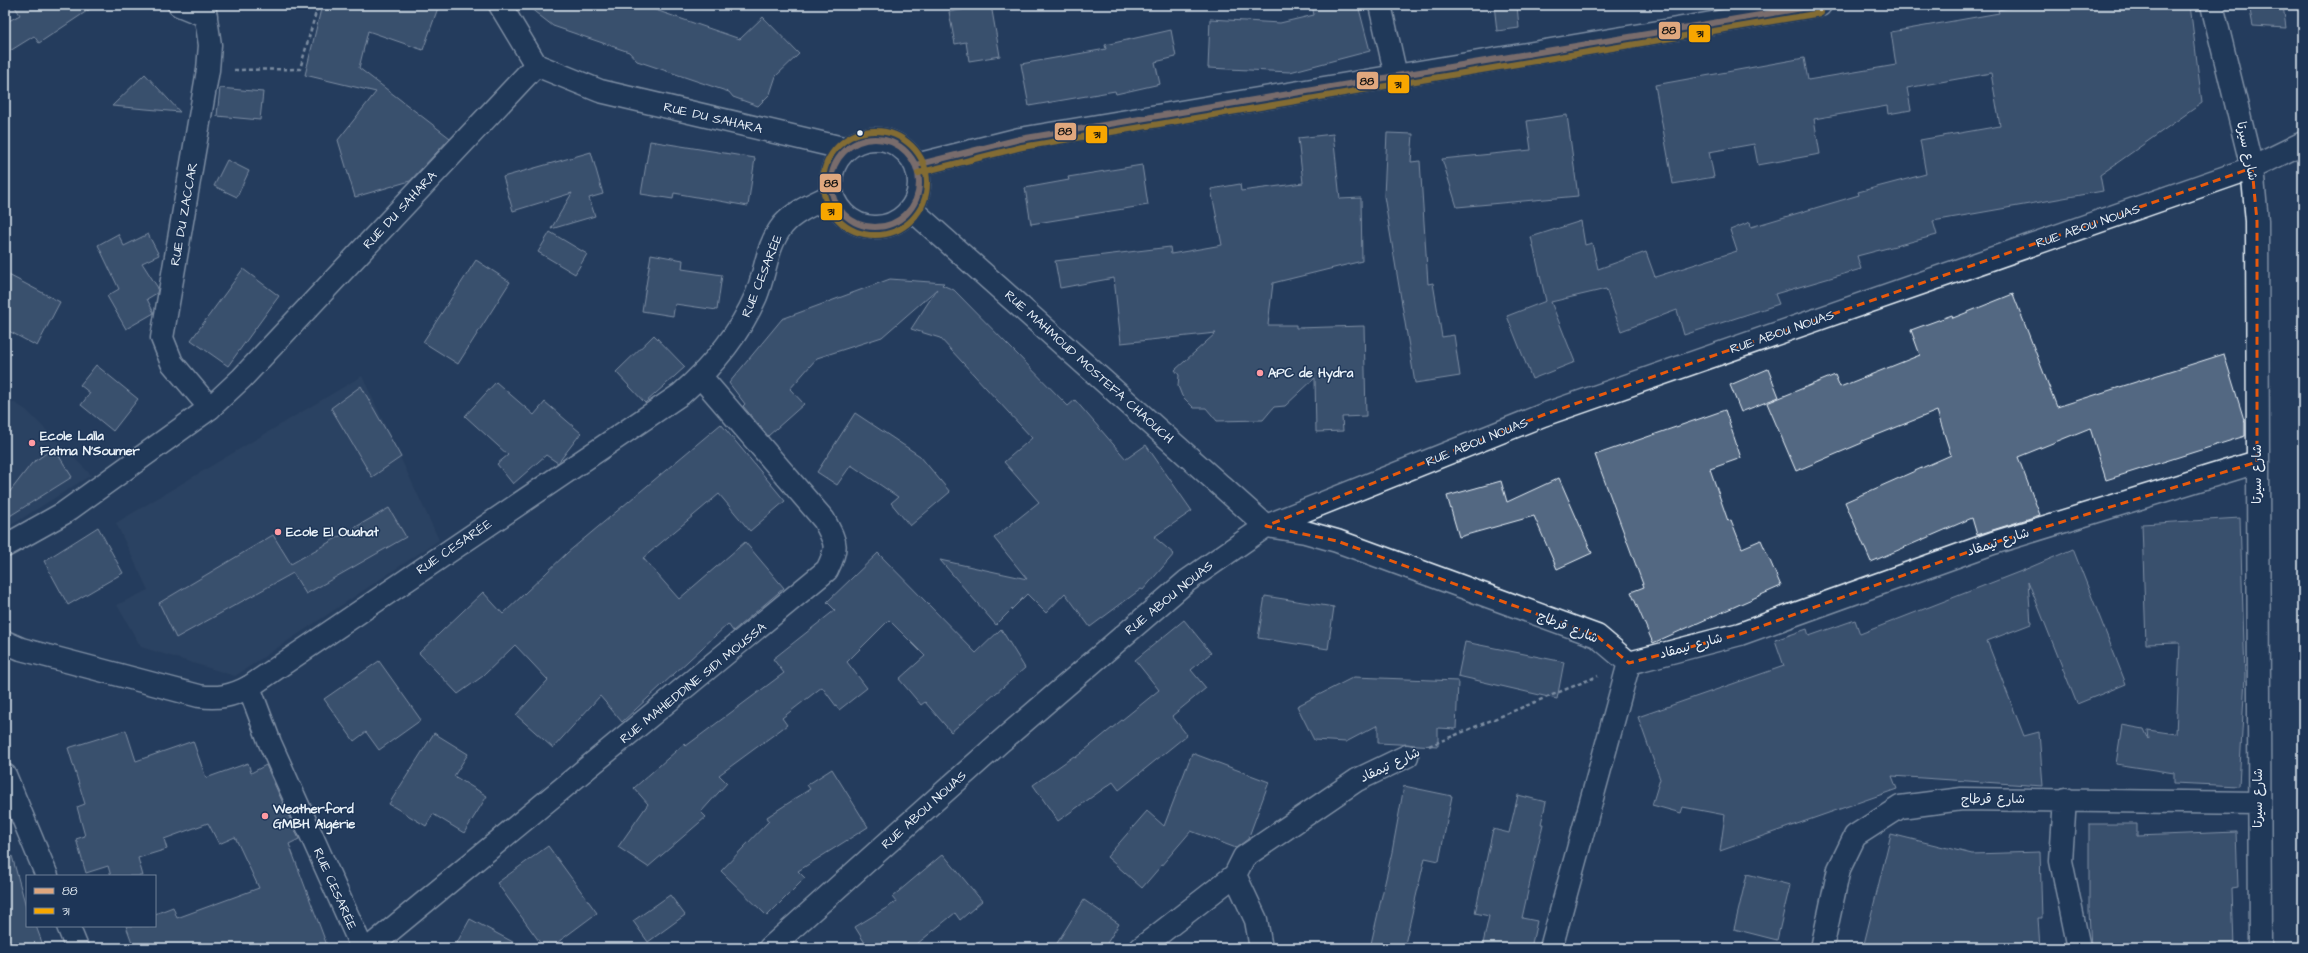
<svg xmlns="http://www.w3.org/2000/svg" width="2308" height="953" font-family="'Architects Daughter','Playpen Sans Arabic',sans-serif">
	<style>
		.built { fill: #334a68 }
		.building { fill: #536782; stroke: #e8f1f8 }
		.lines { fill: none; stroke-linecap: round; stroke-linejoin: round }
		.street-casing { stroke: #e8f1f8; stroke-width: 25 }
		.secondary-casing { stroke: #e8f1f8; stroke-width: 25 }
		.path { stroke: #e8f1f8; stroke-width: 2.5; stroke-dasharray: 4 3; stroke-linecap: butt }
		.street { stroke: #1d3557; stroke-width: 22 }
		.secondary { stroke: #1d3557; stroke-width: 22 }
		.bus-1-casing { stroke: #1d3557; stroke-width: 9 }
		.bus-2-casing { stroke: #1d3557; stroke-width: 9 }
		.bus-1 { stroke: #dfa77e; stroke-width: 6 }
		.bus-2 { stroke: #f7a600; stroke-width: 6 }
		.marked { fill: none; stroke: #e8590c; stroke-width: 3; stroke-dasharray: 8 5; stroke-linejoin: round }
		.bus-dot { fill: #e8f1f8; stroke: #1d3557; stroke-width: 1.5 }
		.poi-dot { fill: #ff9aa2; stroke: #1d3557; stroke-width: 1.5 }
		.labels { text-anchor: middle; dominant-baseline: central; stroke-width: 3; stroke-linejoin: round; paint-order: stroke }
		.street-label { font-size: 13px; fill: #e8f1f8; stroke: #1d3557 }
		.poi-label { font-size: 13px; font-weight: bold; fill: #e8f1f8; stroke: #1d3557; text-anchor: start }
		.line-badge { stroke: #1d3557; stroke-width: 1.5 }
		.pale-badge-label { font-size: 11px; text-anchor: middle; font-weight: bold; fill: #111 }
	</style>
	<rect width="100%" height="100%" fill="#253d5d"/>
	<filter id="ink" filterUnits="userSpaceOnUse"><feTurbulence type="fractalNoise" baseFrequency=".025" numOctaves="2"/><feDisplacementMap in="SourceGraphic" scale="8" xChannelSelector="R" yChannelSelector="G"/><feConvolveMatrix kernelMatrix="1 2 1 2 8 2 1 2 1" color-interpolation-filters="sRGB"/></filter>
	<g filter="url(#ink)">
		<!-- built -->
		<path class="built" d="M362 376 439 540 235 676 141 647 117 605 148 590 116 523Z
			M5 397 26 410 91 475 5 529Z"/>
		<!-- building -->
		<path class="building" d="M14 5H96L39 43 34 36 5 54V23L20 15Z
			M322 5H439L423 50 368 31 359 68 450 138 410 181 355 197 338 140 376 92 305 75Z
			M526 5H641L740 39 763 17 799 54 776 76 770 94 758 106 733 97 729 92 637 61 629 52 553 26Z
			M991 5 1000 56 969 61 966 42 955 44 949 12Z
			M1312 5H1358L1370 51 1290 72 1208 68 1210 19 1280 23 1314 15Z
			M1494 5H1517L1519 28 1497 31Z
			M2024 5H2190L2202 103 2100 175 2103 191 1933 221 1937 235 1857 256 1861 269 1775 294 1779 304 1684 335 1677 310 1621 331 1606 289 1551 302 1575 362 1532 379 1507 316 1546 301 1531 237 1581 221 1585 245 1592 243 1598 269 1646 252 1655 277 1737 251 1730 230 1750 222 1751 227 1859 195 1858 192 1926 174 1920 140 2000 126 1991 73 1907 88 1911 110 1888 114 1887 106 1814 119 1820 154 1758 165 1754 144 1709 152 1714 177 1673 184 1655 85 1804 58 1808 80 1896 65 1891 32 1999 13 1998 10Z
			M2249 5H2283L2286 28 2253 26Z
			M1171 30 1176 57 1155 62 1160 84 1116 94 1115 91 1029 106 1021 64 1106 49 1105 45Z
			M145 74 180 112 112 106Z
			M220 88 263 92 260 120 217 116Z
			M1567 115 1578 196 1457 207 1442 159 1531 150 1527 121Z
			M1387 133 1413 134 1411 162 1420 161 1428 284 1433 283 1442 337 1454 335 1460 376 1415 383 1384 196Z
			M1333 134 1340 199 1361 198 1362 261 1273 283 1268 325H1296V328L1364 326 1366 416 1342 417 1343 431 1316 432 1315 378 1285 406 1274 407 1263 420 1217 421 1206 408H1194L1182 396 1178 386 1179 375 1175 370 1216 333 1121 343 1114 278 1060 288 1055 261 1170 247 1171 254 1222 245 1211 189 1240 184 1241 191 1303 183 1298 138Z
			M650 141 755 158 748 206 674 193 673 199 641 194Z
			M591 152 603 194 589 198 595 216 551 229 572 193 513 211 503 177Z
			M227 160 249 171 237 197 214 186Z
			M1142 165 1148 205 1031 224 1025 188 1069 180 1068 177Z
			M550 232 587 254 575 274 538 252Z
			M118 234 124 246 148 234 159 255 142 263 158 288 157 293 147 299 154 313 126 329 107 296 119 289 98 245Z
			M651 254 683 260 682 269 722 275 717 310 675 304 673 316 642 311Z
			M476 260 510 282 458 364 423 342Z
			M243 269 279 296 228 366 191 340Z
			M5 273 60 302 37 346 5 329Z
			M890 279 944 283 942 285 954 290 1068 406 1075 400 1126 459 1146 445 1192 511 1154 537 1174 554 1143 590 1141 589 1090 627 1065 593 1046 613 1027 594 996 625 940 560 1027 579 994 538 1039 502 1004 462 1032 438 940 338 911 329 937 289 882 337 817 358 790 389 804 404 768 436 743 406 745 404 729 383 782 319Z
			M2013 294 2057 407 2224 354 2245 423V436L2106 480 2090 428 2018 457 2040 515 1977 535 1972 518 1871 562 1845 502 1951 455 1937 411 1862 441V443L1796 471 1767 403 1835 375 1840 387 1920 355 1911 330 1952 315 1953 318Z
			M654 335 685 367 645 403 616 372Z
			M96 365 138 399 113 431 81 405 90 393 80 385Z
			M1768 369 1779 397 1741 412 1730 385Z
			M496 382 534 415 545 402 581 433 558 463 546 455 513 484 497 464 508 455 465 416Z
			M361 386 401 457 372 477 331 408Z
			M1725 410 1741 458 1710 469 1728 521 1731 520 1742 548 1761 540 1781 586 1653 643 1631 592 1644 587 1595 455Z
			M855 413 920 456 950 492 910 526 891 503 898 497 851 465 837 485 817 472Z
			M721 424 785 501 750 531 719 494 643 558 679 599 745 542 784 588 733 631 728 624 622 722 600 696 553 748 516 715 548 680 515 645 483 676 458 694 419 653 483 592 503 614 567 553Z
			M54 448 72 477 5 519V498L32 463Z
			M1559 478 1592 553 1557 569 1534 516 1459 537 1447 496 1501 481 1507 502Z
			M389 508 406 537 306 594 293 573 176 638 159 603 273 535 291 564Z
			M2240 518 2245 676 2239 786 2174 783V773L2116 764 2122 725 2144 729 2149 740 2148 730 2176 734 2180 643 2146 644 2142 524Z
			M98 527 123 573 68 605 44 561Z
			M2073 549 2126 684 2077 704 2028 581 2031 624 1987 641 2024 736 2039 732 2043 786 1892 776 1897 789 1720 851 1725 815 1683 807 1681 813 1652 805 1660 779 1638 717 1784 666 1775 640 1807 629 1809 636 1855 620 1860 634 2024 570Z
			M878 553 976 653 1001 629 1025 668 951 732 925 702 921 705 899 679 925 656 889 620 847 662 867 688 839 710 822 687 782 718 787 725 719 775 727 783 701 812 706 817 648 867 618 847 648 804 634 788 684 744 686 746 784 673 773 659 835 610 827 602Z
			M1265 596 1334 607 1328 649 1258 638Z
			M1184 620 1211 653 1191 670 1206 688 1172 716 1187 735 1119 790 1113 782 1058 821 1033 785 1074 756 1075 758 1159 690 1135 660Z
			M1465 642 1564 662 1557 699 1458 676Z
			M379 661 421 720 379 750 366 732 354 741 324 699Z
			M1354 677 1458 681 1456 729 1438 728V746L1378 743V725L1346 742 1314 740 1297 706Z
			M126 730 136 761 193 741 206 778 248 763 251 773 266 765 299 839 289 844 328 948H134L126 926H155V914L173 907 177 918 259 888 235 837 219 844 208 823 164 839 167 849 138 858 143 876H111L108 866 86 873 76 839 85 836 77 807 85 804 68 748Z
			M434 733 468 754 454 776 487 796 464 833 433 814 426 826 389 804Z
			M1192 753 1269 782 1248 839 1236 848 1191 831 1142 888 1107 857 1147 811 1164 826Z
			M832 769 868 827 798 871 805 878 767 916 721 871 769 821 767 817 810 789 807 785Z
			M1404 786 1452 796 1439 861 1425 858 1404 948H1370L1392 852Z
			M1518 795 1546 802 1541 824H1543L1522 918 1537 921 1531 948H1482L1489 916 1475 913 1493 829 1509 833Z
			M2089 824H2137V836L2236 832 2238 887 2232 888 2234 948H2091L2089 911Z
			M1891 834 1972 854 2040 852 2042 918H2038L2040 948H1863Z
			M548 846 597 913 550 948H544L497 883Z
			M943 854 982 901 960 920 955 913 912 948H868L855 927 896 902 892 897Z
			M12 856 27 910V926H36L44 948H5V857Z
			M1747 874 1790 885 1777 940 1734 929Z
			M670 895 685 915 648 942 633 921Z
			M1084 900 1119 924 1104 948H1054Z
			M470 919 524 948H454Z"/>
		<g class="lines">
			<defs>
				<path id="street" d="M179 5 206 16
					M204 5 210 45 208 70 162 338 172 363 210 408
					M500 5 536 65
					M1380 5 1396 76
					M2212 5 2252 168 2257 221 2260 948
					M911 209 1266 526
					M1267 526 1305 532 1337 541 1597 636 1629 663
					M1629 663 1740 634 1993 543 2257 462
					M249 687 270 743 362 948
					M5 775 47 876
					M2065 799 2061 861 2079 948
					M1235 875 1256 920 1261 948
					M68 926 77 948
					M369 948 827 570C839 546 836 543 824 520L701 377
					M770 948 999 743 1187 581 1266 526 1543 415 2252 168 2303 143
					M1141 948 1235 875 1244 857 1357 780 1407 756
					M1551 948 1629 663
					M1822 948 1839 869 1855 836 1900 807 1962 799 2258 803"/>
				<path id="secondary" d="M831 183a44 44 0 1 1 88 0a44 44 0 1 1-88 0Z
					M916 165 1020 139 1820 5
					M5 546 64 513 210 408 242 378 536 65 600 91 847 149
					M5 642 21 649 199 696C218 699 232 696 249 687L681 394C713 366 739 335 756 296 766 272 766 246 783 225 795 211 816 203 832 195"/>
			</defs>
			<!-- street casing -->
			<use href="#street" class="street-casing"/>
			<!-- secondary casing -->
			<use href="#secondary" class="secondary-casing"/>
			<!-- path -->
			<path class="path" d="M234 70 300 69 318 5
				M1429 746 1598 676"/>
			<!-- street -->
			<use href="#street" class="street"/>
			<!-- secondary -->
			<use href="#secondary" class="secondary"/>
			<defs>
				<path id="bus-1" d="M831 183a44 44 0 1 1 88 0a44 44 0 1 1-88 0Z
					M916 165 1020 139 1820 5"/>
				<path id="bus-2" d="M823 183a52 52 0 1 1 104 0a52 52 0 1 1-104 0Z
					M918 173 1022 147 1821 13"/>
			</defs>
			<!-- bus-1 casing -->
			<use href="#bus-1" class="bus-1-casing"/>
			<!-- bus-2 casing -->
			<use href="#bus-2" class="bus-2-casing"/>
			<!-- bus-1 -->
			<use href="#bus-1" class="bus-1"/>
			<!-- bus-2 -->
			<use href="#bus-2" class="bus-2"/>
		</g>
	</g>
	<!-- marked area -->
	<path d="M0 0H2308V953H0ZM2252 168 2257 221V462L1993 543 1740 634 1629 663 1597 636 1337 541 1266 526 1543 415Z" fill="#253d5d" fill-opacity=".55" fill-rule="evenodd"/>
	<path class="marked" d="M2252 168 2257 221V462L1993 543 1740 634 1629 663 1597 636 1337 541 1266 526 1543 415Z"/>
	<!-- markers -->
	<circle class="bus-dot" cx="860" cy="133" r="3.5"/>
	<g class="poi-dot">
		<circle cx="1260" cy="373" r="4"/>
		<circle cx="32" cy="443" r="4"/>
		<circle cx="278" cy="532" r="4"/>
		<circle cx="265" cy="816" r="4"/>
	</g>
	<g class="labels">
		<!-- street labels -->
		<g class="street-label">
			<text transform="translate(713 118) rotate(13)">RUE DU SAHARA</text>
			<text transform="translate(2247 151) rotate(78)">شارع سيرتا</text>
			<text transform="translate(400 210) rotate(-47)">RUE DU SAHARA</text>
			<text transform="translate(184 214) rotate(-80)">RUE DU ZACCAR</text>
			<text transform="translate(2088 226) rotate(-19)">RUE ABOU NOUAS</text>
			<text transform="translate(762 276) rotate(-68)">RUE CESARÉE</text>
			<text transform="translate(1782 332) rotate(-19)">RUE ABOU NOUAS</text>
			<text transform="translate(1089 367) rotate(42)">RUE MAHMOUD MOSTEFA CHAOUCH</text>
			<text transform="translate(1477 442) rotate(-22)">RUE ABOU NOUAS</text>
			<text transform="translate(2257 474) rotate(-90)">شارع سيرتا</text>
			<text transform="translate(1998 542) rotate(-18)">شارع تيمقاد</text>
			<text transform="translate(454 547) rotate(-34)">RUE CESARÉE</text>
			<text transform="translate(1169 598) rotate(-39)">RUE ABOU NOUAS</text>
			<text transform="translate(1568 627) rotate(22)">شارع قرطاج</text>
			<text transform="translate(1691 646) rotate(-15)">شارع تيمقاد</text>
			<text transform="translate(693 683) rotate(-39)">RUE MAHIEDDINE SIDI MOUSSA</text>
			<text transform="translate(1390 765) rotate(-25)">شارع تيمقاد</text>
			<text transform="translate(2258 798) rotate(-90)">شارع سيرتا</text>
			<text x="1993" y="799">شارع قرطاج</text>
			<text transform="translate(924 810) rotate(-42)">RUE ABOU NOUAS</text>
			<text transform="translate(335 889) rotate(66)">RUE CESARÉE</text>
		</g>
		<!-- poi labels -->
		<g class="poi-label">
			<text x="1268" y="373">APC de Hydra</text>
			<text x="40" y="436">Ecole Lalla<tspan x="40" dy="15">Fatma N'Soumer</tspan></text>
			<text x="286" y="532">Ecole El Ouahat</text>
			<text x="273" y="809">Weatherford<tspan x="273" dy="15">GMBH Algérie</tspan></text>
		</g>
	</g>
	<g class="line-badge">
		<rect x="1658" y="21" width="23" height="19" rx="4" fill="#dfa77e"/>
		<rect x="1688" y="24" width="23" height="19" rx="4" fill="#f7a600"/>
		<rect x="1356" y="71" width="23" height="19" rx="4" fill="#dfa77e"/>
		<rect x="1387" y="74" width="23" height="20" rx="4" fill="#f7a600"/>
		<rect x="1054" y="122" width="23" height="19" rx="4" fill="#dfa77e"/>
		<rect x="1085" y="125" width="23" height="19" rx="4" fill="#f7a600"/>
		<rect x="819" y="173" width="23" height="20" rx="4" fill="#dfa77e"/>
		<rect x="820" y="202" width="23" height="19" rx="4" fill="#f7a600"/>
	</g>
	<g class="pale-badge-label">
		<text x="1669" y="34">88</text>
		<text x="1700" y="37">31</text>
		<text x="1367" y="85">88</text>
		<text x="1398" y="88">31</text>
		<text x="1065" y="135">88</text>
		<text x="1097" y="138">31</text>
		<text x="831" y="187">88</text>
		<text x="831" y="215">31</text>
	</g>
	<!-- margin -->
	<rect width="2308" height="953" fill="none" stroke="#1d3557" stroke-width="20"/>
	<rect x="10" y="10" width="2288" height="933" fill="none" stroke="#e8f1f8" stroke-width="1.5" filter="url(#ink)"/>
	<!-- legend -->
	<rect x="26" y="875" width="130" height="52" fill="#1d3557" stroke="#6e8097"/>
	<rect x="34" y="888" width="20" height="6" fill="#dfa77e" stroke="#6e8097"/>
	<text x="62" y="895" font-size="12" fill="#e8f1f8">88</text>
	<rect x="34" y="908" width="20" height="6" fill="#f7a600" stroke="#6e8097"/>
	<text x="62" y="915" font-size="12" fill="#e8f1f8">31</text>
</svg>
